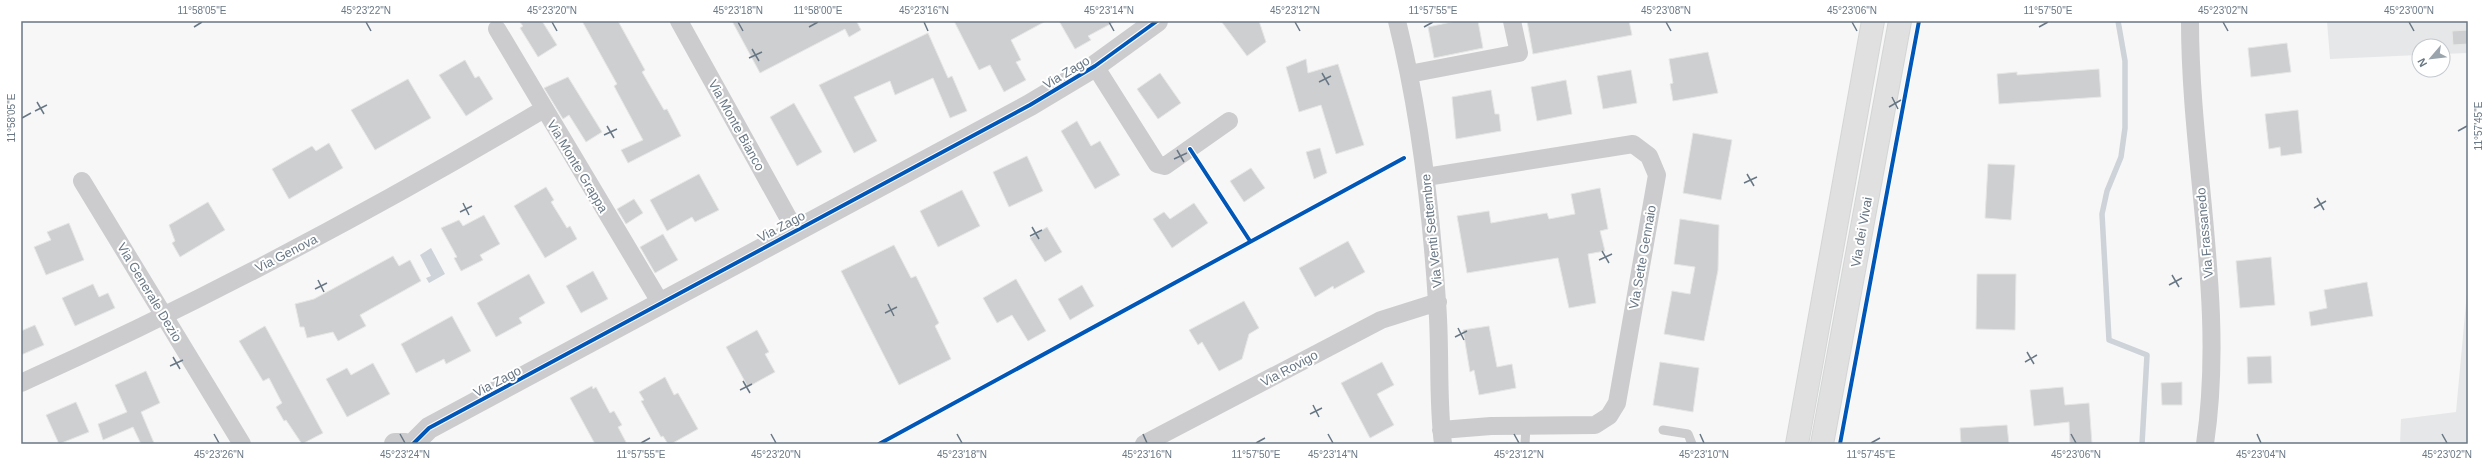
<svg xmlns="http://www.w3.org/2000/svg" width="2489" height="465" font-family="Arial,sans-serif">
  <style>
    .built { fill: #e6e7e8 }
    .water { fill: #cdd3d8 }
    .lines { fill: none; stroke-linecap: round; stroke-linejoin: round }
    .stream { stroke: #cdd3d8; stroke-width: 5.5 }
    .building { fill: #cecfd0; stroke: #e6e6e6 }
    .primary-casing { stroke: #d4d5d5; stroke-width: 24 }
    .service { stroke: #ccccce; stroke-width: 9 }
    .minor { stroke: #ccccce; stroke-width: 18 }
    .tertiary { stroke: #ccccce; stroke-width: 22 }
    .primary { stroke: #e0e0e1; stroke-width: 22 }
    .cycleway-casing { stroke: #fff; stroke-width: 6 }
    .cycleway { stroke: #0057b8; stroke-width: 4 }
    .ticks { fill: none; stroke: #687785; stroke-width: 1.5 }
    .labels { text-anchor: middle; stroke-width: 4; stroke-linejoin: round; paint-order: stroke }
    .street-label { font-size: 13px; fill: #687785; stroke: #fff }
    .neatline { fill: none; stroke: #687785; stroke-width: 1.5 }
    .ticks-label { font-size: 10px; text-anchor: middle; fill: #687785 }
  </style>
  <rect width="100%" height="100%" fill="#f7f7f7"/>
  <path class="built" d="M2327,21H2468V53L2443,54V46H2419V55L2330,59Z
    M2468,281V444H2400L2401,419L2456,412Z"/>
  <path class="water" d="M431,248L445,274L429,283L426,278L431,276L420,255Z"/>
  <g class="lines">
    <path class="stream" d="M2118,21L2125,61V128L2121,157L2107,191L2102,214L2109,340L2147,355L2142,444"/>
  </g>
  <path class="building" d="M519,21H542L557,45L538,57L520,28L523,26Z
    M582,21H618L645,70L642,72L664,110L667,109L681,136L628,163L621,150L643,140L614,86L617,84Z
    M732,21H859L857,22L861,30L849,37L845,29L760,73Z
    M954,21H1046L1011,40L1021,60L1016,62L1026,80L1004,92L990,65L979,70Z
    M1059,21H1116L1088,36L1091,40L1075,49Z
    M1221,21H1259L1266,42L1247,56Z
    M1456,21H1478L1483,48L1434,58L1428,27Z
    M1527,21H1629L1632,35L1533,54Z
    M2468,30V44L2453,45L2452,31Z
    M928,33L948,78L952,76L967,111L950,118L933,78L895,95L890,81L854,97L877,141L854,153L819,85Z
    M2287,43L2291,72L2251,77L2248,48Z
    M1708,52L1718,93L1673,101L1670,84L1673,83L1669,59Z
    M1306,59L1308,73L1338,64L1364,145L1336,154L1321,105L1299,112L1286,67Z
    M465,60L475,78L479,76L493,99L466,116L439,75Z
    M2099,69L2101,97L1999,104L1997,74L2017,72V75Z
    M1631,70L1637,103L1603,109L1597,76Z
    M1160,73L1181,103L1158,119L1137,89Z
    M568,77L602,132L586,142L569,115L563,119L544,88Z
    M408,79L431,118L375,150L351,110Z
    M1566,80L1572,114L1537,121L1531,87Z
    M1491,90L1495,114H1499L1501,131L1456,139L1452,97Z
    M794,103L822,152L797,166L770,117Z
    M2298,110L2302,153L2281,156L2280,147L2269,149L2265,114Z
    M1077,121L1091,146L1100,141L1120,175L1095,189L1061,131Z
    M1693,133L1732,140L1721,200L1683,193Z
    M329,143L343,168L289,199L272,169L312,146L316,151Z
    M1320,148L1327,173L1314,179L1306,152Z
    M1027,156L1043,191L1009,207L993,172Z
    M1988,164L2015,165L2011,220L1985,218Z
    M1251,168L1265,188L1244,202L1230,181Z
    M699,174L719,210L695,222L692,217L667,231L650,200Z
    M546,187L554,200L551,202L567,228L570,226L577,239L545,258L514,206Z
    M1600,188L1608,229L1600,231L1605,251L1588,254L1596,303L1569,308L1558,258L1467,273L1457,216L1489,211L1491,223L1547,213L1549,219L1575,214L1571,194Z
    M962,190L980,226L938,247L920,211Z
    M634,199L643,213L626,224L617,209Z
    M208,202L225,230L180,257L172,243L175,241L169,225Z
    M1194,203L1208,223L1172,248L1153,219L1164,212L1170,219Z
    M484,215L500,244L480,255L483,260L461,271L454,258L457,257L441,228L459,220L463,226Z
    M1680,219L1719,225L1718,270L1704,341L1664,334L1672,291L1690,294L1695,267L1674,264Z
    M69,223L84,260L46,275L34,247L51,240L47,232Z
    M1047,227L1062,252L1045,262L1030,238Z
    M663,234L678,260L655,273L640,247Z
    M1348,241L1365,272L1334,289L1333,286L1315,297L1299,268Z
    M894,245L911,278L916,276L939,323L935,326L951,359L899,385L841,271Z
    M393,256L399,266L410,260L421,281L360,315L366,326L338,341L333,332L307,338L304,327H300L295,304L314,299Z
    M2271,257L2275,305L2240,308L2236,261Z
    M593,271L608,299L581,313L566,286Z
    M529,274L545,303L519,318L522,323L496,337L477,303Z
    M1977,274H2016L2015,330L1976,329Z
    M1016,279L1046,331L1028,341L1012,315L997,323L983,298Z
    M2367,282L2373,316L2311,326L2309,312L2327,308L2324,290Z
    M93,284L99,297L108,293L115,308L75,326L62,298Z
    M1082,285L1094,306L1070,320L1058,299Z
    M1244,301L1259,328L1249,334L1242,359L1219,371L1202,342L1198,345L1189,330Z
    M452,316L471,351L446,364L444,359L416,373L401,344Z
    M35,325L44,345L21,355V331Z
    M265,326L323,433L302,444L286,420L284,421L276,407L282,403L269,378L263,381L239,341Z
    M1489,326L1497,367L1512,364L1516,388L1479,395L1474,370L1470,372L1463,330Z
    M757,330L769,352L765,354L775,372L748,387L726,347Z
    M2271,356L2272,383L2248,384L2247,357Z
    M1382,362L1394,385L1377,394L1394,425L1370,438L1341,383Z
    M1660,362L1699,368L1693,412L1653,405Z
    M373,363L390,394L347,417L326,379L347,368L351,375Z
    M146,371L160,403L141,412L154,443L141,444L133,427L103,440L98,424L127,412L115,385Z
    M665,377L674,395L678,393L698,429L671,444H668L663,436L661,437L641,401L644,400L639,392Z
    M2182,382V405H2162L2161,383Z
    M592,386L593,389L596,387L610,413L614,411L622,425L618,427L627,444H595L570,398Z
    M2063,387L2065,405L2089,403L2092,444H2070L2069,422L2034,426L2030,390Z
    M76,402L89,432L59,444L46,415Z
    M2007,425L2009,444H1961L1960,428Z"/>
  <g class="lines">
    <g class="primary-casing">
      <path id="primary" d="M1797,444L1873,21
        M1822,444L1900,21"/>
    </g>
    <path class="service" d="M1663,430L1688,434L1692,444
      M1525,444L1526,426"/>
    <path class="minor" d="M679,21L795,230
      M1397,21C1420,113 1431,208 1437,302C1441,349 1437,397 1443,444
      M2190,21C2190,162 2226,303 2205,444
      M497,29L660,302
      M1095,66L1157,164L1165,166L1229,121
      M1409,74L1519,53L1512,21
      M1426,177L1633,144L1649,156L1657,175L1617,403L1609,416L1595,425L1491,426L1441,430
      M82,181L242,444
      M21,383C201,302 374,210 544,109
      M1144,444L1381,320L1438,302"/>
    <path class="tertiary" d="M395,444H405
      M413,444L429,428L1030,105L1095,66L1157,21"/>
    <use href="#primary" class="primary"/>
    <g class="cycleway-casing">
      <path id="cycleway" d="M1190,149L1250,241
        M413,444L429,428L1030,105L1095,66L1157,21
        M879,444L1404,158
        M1840,444L1919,21"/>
    </g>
    <use href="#cycleway" class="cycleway"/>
  </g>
  <path class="ticks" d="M366,22L371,31M552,22L557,31M738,22L743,31M924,22L928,31M1109,22L1114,31M1295,22L1300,31M1666,22L1671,31M1852,22L1857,31M2223,22L2228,31M2409,22L2414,31M194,27L202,22M809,27L818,22M1424,27L1433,22M2039,27L2048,22M752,49L759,61M749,58L762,52M1322,73L1329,85M1319,82L1331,76M1892,97L1898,109M37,102L44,114M1889,107L1901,100M35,111L47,105M22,118L31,113M607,126L614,138M2458,131L2467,126M604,135L617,129M1177,150L1184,162M1174,159L1187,153M1747,174L1754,186M1744,183L1757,177M2317,198L2324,210M463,203L469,215M2314,208L2326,201M460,212L472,206M1032,227L1039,239M1030,236L1042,230M1602,251L1609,263M1599,260L1612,254M2172,275L2179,287M318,280L324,292M2169,285L2182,278M315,289L327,283M888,304L894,316M885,313L897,307M1458,328L1464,340M1455,337L1467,331M2027,352L2034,364M173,357L180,369M2025,362L2037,355M170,366L183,360M743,381L750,393M740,390L752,384M1313,405L1319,417M1310,414L1322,408M214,434L219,443M400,434L405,443M771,434L776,443M957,434L962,443M1143,434L1147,443M1328,434L1333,443M1514,434L1519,443M1700,434L1704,443M2071,434L2076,443M2257,434L2261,443M2442,434L2447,443M641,443L650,438M1256,443L1265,438M1871,443L1880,438"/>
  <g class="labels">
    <g class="street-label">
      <text transform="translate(1066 72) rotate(-31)" y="5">Via Zago</text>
      <text transform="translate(737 125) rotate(61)" y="5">Via Monte Bianco</text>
      <text transform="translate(578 166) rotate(59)" y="5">Via Monte Grappa</text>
      <text transform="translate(781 226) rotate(-28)" y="5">Via Zago</text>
      <text transform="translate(1431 231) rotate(-96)" y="5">Via Venti Settembre</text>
      <text transform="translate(1861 232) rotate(-80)" y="5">Via dei Vivai</text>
      <text transform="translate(2204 233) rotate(-95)" y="5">Via Frassanedo</text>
      <text transform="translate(286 253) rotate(-27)" y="5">Via Genova</text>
      <text transform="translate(1642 257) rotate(-80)" y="5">Via Sette Gennaio</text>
      <text transform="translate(150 292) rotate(59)" y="5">Via Generale Dezio</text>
      <text transform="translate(1289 368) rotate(-28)" y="5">Via Rovigo</text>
      <text transform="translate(497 381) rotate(-28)" y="5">Via Zago</text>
    </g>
  </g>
  <rect width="2489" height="465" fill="none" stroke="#ffffff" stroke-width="44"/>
  <g transform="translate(2431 58) rotate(242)"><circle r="19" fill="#ffffff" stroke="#c3c9ce"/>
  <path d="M0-3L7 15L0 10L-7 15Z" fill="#9aa4ad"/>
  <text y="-6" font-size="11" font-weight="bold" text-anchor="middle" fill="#687785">N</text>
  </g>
  <rect x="22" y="22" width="2445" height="421" class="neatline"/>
  <g class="ticks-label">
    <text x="202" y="14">11°58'05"E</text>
    <text x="366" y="14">45°23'22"N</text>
    <text x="552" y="14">45°23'20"N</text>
    <text x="738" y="14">45°23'18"N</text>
    <text x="818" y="14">11°58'00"E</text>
    <text x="924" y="14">45°23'16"N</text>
    <text x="1109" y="14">45°23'14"N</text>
    <text x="1295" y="14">45°23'12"N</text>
    <text x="1433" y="14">11°57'55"E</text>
    <text x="1666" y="14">45°23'08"N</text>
    <text x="1852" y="14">45°23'06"N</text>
    <text x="2048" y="14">11°57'50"E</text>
    <text x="2223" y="14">45°23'02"N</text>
    <text x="2409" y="14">45°23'00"N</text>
    <text transform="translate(11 118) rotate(-90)" y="4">11°58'05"E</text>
    <text transform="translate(2478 126) rotate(-90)" y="4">11°57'45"E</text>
    <text x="219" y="458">45°23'26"N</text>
    <text x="405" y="458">45°23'24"N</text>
    <text x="641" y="458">11°57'55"E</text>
    <text x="776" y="458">45°23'20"N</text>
    <text x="962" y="458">45°23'18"N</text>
    <text x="1147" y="458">45°23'16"N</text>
    <text x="1256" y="458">11°57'50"E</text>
    <text x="1333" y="458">45°23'14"N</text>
    <text x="1519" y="458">45°23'12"N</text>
    <text x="1704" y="458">45°23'10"N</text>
    <text x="1871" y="458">11°57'45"E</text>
    <text x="2076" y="458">45°23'06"N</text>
    <text x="2261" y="458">45°23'04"N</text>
    <text x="2447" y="458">45°23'02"N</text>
  </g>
</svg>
